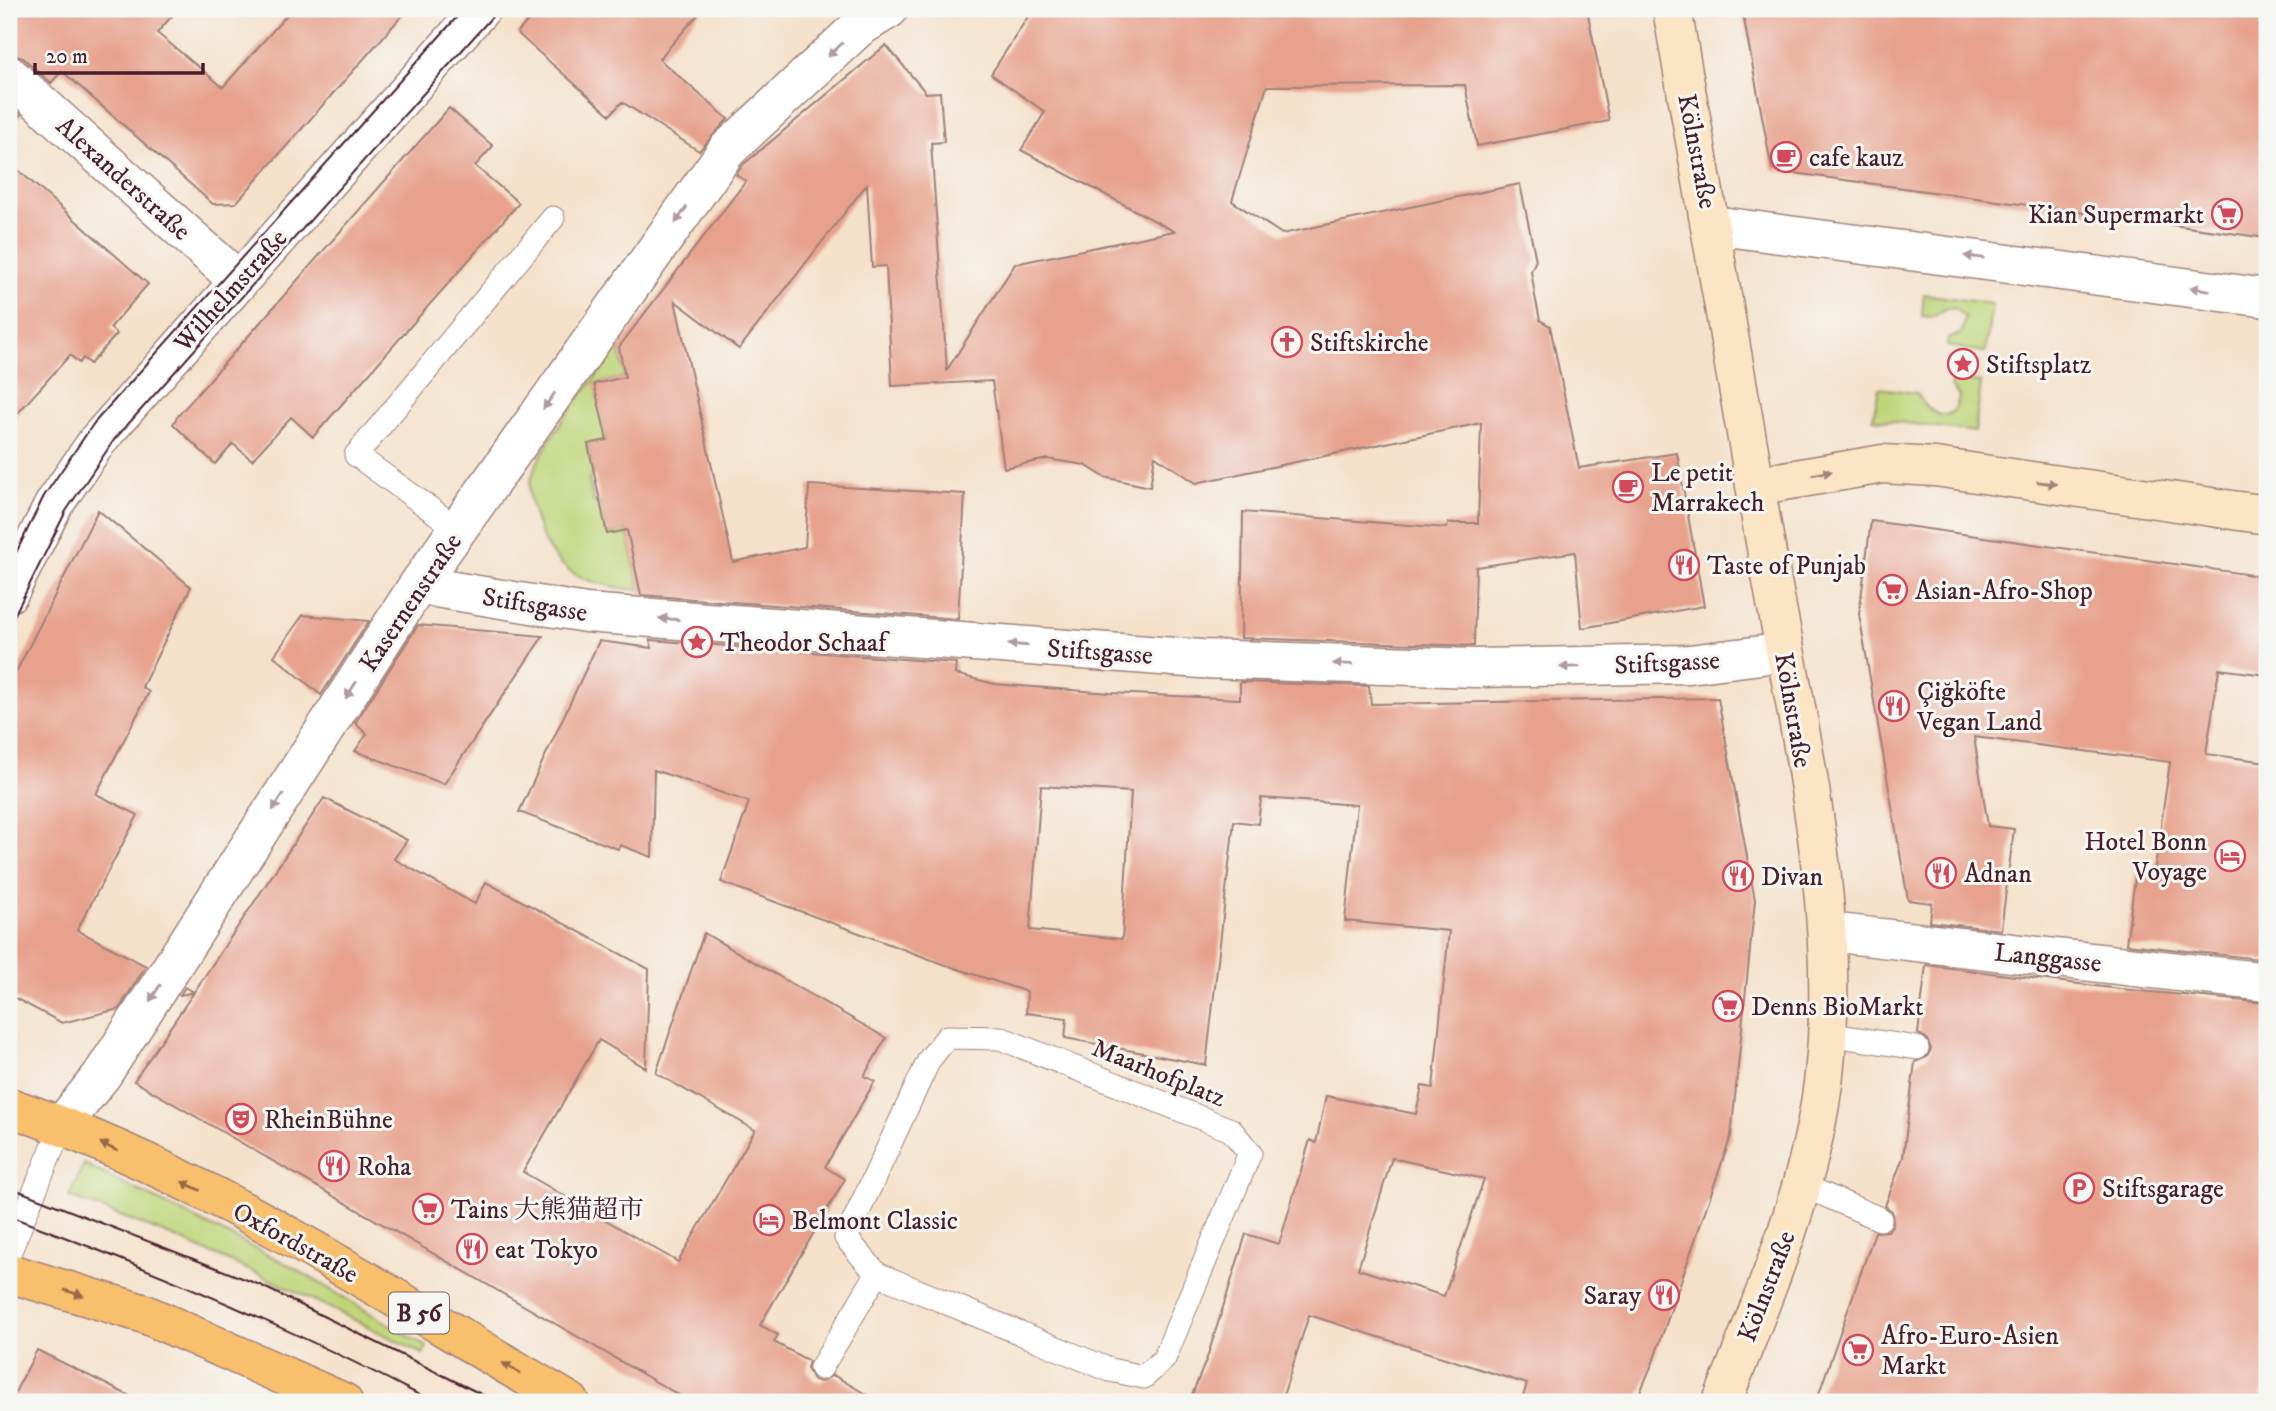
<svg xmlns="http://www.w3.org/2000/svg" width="2276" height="1411" font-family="'IM FELL DW Pica','Noto Serif SC',serif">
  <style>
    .green { fill: #bfd579; stroke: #847a52; stroke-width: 2 }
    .building { fill: #e7a18d; fill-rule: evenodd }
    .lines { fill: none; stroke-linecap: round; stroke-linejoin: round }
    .lane-casing { stroke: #a0807a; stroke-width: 25 }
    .street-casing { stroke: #a0807a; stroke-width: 41 }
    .secondary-casing { stroke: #a0807a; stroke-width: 41 }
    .primary-casing { stroke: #a0807a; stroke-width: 41 }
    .lane { stroke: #fff; stroke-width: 23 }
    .street { stroke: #fff; stroke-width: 38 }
    .secondary { stroke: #fce5c4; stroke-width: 38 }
    .primary { stroke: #f8bf6c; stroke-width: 38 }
    .tram { stroke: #4a1f2b; stroke-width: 2 }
    .oneway { fill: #ae9aa0 }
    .oneway2 { fill: #a38278 }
    .oneway3 { fill: #986748 }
    .labels { text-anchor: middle; stroke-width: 6; stroke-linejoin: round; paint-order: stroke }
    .shield { fill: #f6f6f2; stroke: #7e6067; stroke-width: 2 }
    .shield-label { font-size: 24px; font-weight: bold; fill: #4a1f2b }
    .street-label { font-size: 26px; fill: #4a1f2b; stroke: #f6f6f2 }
    .poi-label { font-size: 26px; fill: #4a1f2b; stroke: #f6f6f2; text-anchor: start }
  </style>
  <rect width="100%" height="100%" fill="#f6f6f2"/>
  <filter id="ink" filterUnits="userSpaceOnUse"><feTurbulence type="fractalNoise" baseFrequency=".0143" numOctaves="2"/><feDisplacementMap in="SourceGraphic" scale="14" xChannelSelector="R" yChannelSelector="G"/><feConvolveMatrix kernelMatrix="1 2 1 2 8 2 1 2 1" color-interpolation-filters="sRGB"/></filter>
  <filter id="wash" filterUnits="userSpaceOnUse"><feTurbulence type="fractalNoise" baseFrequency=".00686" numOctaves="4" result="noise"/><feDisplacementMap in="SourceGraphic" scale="28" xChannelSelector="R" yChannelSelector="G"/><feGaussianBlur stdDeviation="1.57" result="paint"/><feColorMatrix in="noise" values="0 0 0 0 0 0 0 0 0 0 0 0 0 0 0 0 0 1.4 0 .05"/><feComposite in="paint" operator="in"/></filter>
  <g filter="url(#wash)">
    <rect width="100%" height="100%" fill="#f5e1ca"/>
    <path class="green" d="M1924,294L1992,304L1985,352L1947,346L1948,339L1962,333L1965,317L1954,308L1945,309L1933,317L1922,316Z
      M619,347L625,377L595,384L607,440L588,444L594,473L589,480L594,502L601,504L607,534L627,530L639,587L666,581L667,592C610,588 556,587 537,523C532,508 526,492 532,476C547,432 591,385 619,347Z
      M1952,380L1981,383L1975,432L1873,419L1879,388L1917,393C1927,415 1955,428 1959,396L1951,386Z
      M84,1164L289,1265L427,1347L423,1354C308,1296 191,1240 69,1197Z"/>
    <g id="blocks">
      <path class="building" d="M9,9H178L157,33L223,87L292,9H408L236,203L213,204L62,71L51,83L23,58L9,54Z
        M538,9H703L659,59L728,119L699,151L622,102L610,115L517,33Z
        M1033,9H1587L1609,121L1477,146L1465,85L1267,86L1232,201L1282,234L1520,184L1536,260L1531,271L1535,296L1540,320L1550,326L1579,468L1677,453L1704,606L1582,628L1575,552L1476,567L1474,646L1241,638L1243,512L1447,528L1448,523H1478L1481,423L1196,483L1155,456L1150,487L1104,477L1085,465L1047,459L1004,468L992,381L892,386L886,266L872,267L867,184L739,349L675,301L733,562L805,547L809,485L965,494L958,619L641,595L627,530L607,534L588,444L607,440L594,384L625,377L619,347L746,181L736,175L744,164L886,45L926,93L940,92L944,142L931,143L947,370L1015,264L1174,231L1021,150L1045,112L991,74Z
        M1742,9H2262L2259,28L2267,29V238L1772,170Z
        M9,104L21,115L9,128Z
        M449,108L493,146L475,166L519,203L313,437L291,417L252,460L233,444L215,464L173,424L177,417Z
        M9,162L148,284L110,328L117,334L90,364L83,358L79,363L70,355L9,423Z
        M98,510L191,587L142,687L149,692L96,794L138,815L77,930L146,966L119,1009L62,1023L9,995V686Z
        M1871,521L2267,577V675L2219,669L2206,754L2267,762V960L2126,944L2136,872L2154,874L2170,762L1974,737L1988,826L2014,829L2001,930L1930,922L1932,903L1908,900L1859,614Z
        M303,615L369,621L321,695L274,656Z
        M418,625L543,636L444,784L355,751L367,734L355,723Z
        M650,640L956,663L955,674L995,684L1110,693L1240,699V682L1369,686L1371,704L1718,698L1755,900L1731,1136L1653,1362L1636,1402H1521L1527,1384L1309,1315L1281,1402H1189L1207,1358L1246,1234L1279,1244L1310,1140L1316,1143L1326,1096L1416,1114L1422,1086L1433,1088L1449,931L1345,921L1357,805L1261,798L1258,824L1234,821L1206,1065L1065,1038L1067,1018L1026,1013L1027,992L943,964L721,882L749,802L654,770L652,857L620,845L618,849L519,812L599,641L652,648ZM1041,786L1131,792L1122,939L1030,930ZM1392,1158L1484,1179L1444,1296L1358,1269Z
        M324,798L407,840L394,859L475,904L486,882L649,969L646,1068L599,1040L523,1172L678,1262L755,1130L656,1073L704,933L886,1038L864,1076L875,1081L825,1167L845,1179L760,1325L778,1335L774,1342L809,1361L807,1368L813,1380L821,1382L833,1375L879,1402H691L134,1081L194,992L180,995L185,987L194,992Z
        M1926,965L2120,989L2267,1003V1378L2259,1402H1816L1875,1232L1888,1231L1893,1224L1892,1211L1885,1206L1903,1157L1915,1062L1927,1057L1931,1049L1926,1038L1918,1034Z
        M37,1350L142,1402H10Z"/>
    </g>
  </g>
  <g filter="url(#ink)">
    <use href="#blocks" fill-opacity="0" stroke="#a0807a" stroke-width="2"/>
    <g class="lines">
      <g class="lane-casing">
        <path id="lane" d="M458,529L356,455L553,218
          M1827,1034L1917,1048
          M1804,1186L1880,1219
          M9,1253L62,1125
          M821,1368L877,1274L846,1238L929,1060L947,1037L1000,1038L1231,1130L1250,1153L1164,1359L1144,1377L1110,1370L877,1274"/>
      </g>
      <g class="street-casing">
        <path id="street" d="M9,75L239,281
          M1712,225L2267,298
          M418,585L586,613L1201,659L1475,668L1689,664L1785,652
          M9,593L54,504L98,440L481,9
          M1829,932L2267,982
          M62,1125L102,1075L418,585L727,150L858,28L889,9"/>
      </g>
      <g class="secondary-casing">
        <path id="secondary" d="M1672,9C1705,194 1736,380 1769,565C1800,735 1848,933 1820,1104C1803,1207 1760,1305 1722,1402
          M1755,486L1883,464L1935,467L2267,515"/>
      </g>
      <g class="primary-casing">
        <path id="primary" d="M9,1107C210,1175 387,1296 570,1402
          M9,1273L145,1314L343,1402"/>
      </g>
      <use href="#lane" class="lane"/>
      <use href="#street" class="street"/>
      <use href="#secondary" class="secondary"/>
      <use href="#primary" class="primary"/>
      <path class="tram" d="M9,567L44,496L94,423L464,9
        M9,626L66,511L114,440L499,9
        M9,1187L260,1285L497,1402
        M9,1216C154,1270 296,1330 433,1402"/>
    </g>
    <defs><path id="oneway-solid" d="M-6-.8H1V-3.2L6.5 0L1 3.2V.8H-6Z" transform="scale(1.75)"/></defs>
    <g class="oneway">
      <use href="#oneway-solid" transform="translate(835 50) rotate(137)"/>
      <use href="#oneway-solid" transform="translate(681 215) rotate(125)"/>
      <use href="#oneway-solid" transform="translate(1974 257) rotate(-172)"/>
      <use href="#oneway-solid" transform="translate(2200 289) rotate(-172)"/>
      <use href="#oneway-solid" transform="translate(549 401) rotate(125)"/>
      <use href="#oneway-solid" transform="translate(669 619) rotate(-176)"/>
      <use href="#oneway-solid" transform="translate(1018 645) rotate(-176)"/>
      <use href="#oneway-solid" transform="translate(1343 664) rotate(-178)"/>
      <use href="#oneway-solid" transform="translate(1570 667) rotate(179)"/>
      <use href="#oneway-solid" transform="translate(351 690) rotate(123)"/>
      <use href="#oneway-solid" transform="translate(278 802) rotate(123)"/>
      <use href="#oneway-solid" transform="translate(155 993) rotate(123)"/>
    </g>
    <g class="oneway2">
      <use href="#oneway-solid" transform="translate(1822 473) rotate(-10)"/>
      <use href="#oneway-solid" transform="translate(2047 483) rotate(8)"/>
    </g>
    <g class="oneway3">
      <use href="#oneway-solid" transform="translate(109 1147) rotate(-154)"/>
      <use href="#oneway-solid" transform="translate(191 1186) rotate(-155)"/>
      <use href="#oneway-solid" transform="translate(74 1293) rotate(17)"/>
      <use href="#oneway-solid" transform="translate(511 1368) rotate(-149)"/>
    </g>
  </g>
  <defs>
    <g id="cafe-ring" transform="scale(1.575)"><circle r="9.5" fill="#f6f6f2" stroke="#d1495b" stroke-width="1.5"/><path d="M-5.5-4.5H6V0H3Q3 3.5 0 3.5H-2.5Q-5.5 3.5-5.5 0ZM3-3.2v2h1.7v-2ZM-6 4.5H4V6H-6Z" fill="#d1495b"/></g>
    <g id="supermarket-ring" transform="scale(1.575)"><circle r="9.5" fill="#f6f6f2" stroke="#d1495b" stroke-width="1.5"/><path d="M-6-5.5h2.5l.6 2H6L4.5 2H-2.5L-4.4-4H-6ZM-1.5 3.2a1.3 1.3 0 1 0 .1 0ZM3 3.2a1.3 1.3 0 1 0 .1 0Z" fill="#d1495b"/></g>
    <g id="church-ring" transform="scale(1.575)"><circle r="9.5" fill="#f6f6f2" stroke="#d1495b" stroke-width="1.5"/><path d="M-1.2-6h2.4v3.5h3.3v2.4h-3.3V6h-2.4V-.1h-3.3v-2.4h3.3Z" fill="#d1495b"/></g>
    <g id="sight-ring" transform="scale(1.575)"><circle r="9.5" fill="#f6f6f2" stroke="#d1495b" stroke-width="1.5"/><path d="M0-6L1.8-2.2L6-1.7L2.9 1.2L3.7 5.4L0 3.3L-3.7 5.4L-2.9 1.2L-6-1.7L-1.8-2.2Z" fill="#d1495b"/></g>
    <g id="restaurant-ring" transform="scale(1.575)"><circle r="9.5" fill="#f6f6f2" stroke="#d1495b" stroke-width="1.5"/><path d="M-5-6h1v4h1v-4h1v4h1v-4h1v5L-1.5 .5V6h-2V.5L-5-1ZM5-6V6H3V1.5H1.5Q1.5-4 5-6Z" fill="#d1495b"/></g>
    <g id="hotel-ring" transform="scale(1.575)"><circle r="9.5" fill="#f6f6f2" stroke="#d1495b" stroke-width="1.5"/><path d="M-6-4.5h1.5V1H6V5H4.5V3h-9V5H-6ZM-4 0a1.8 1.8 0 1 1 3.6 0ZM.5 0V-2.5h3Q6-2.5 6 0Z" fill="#d1495b"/></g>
    <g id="theatre-ring" transform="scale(1.575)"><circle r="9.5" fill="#f6f6f2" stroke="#d1495b" stroke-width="1.5"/><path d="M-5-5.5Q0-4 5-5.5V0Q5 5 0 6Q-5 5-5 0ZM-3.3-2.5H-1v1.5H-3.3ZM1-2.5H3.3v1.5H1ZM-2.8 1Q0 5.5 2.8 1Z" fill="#d1495b"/></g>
    <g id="parking-ring" transform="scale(1.575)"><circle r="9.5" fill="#f6f6f2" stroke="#d1495b" stroke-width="1.5"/><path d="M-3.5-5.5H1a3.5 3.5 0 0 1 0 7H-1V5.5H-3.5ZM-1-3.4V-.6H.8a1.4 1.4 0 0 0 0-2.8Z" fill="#d1495b"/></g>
  </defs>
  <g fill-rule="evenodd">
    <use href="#cafe-ring" x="1786" y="157"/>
    <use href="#supermarket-ring" x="2227" y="214"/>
    <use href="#church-ring" x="1287" y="342"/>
    <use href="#sight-ring" x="1963" y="364"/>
    <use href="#cafe-ring" x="1628" y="487"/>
    <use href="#restaurant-ring" x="1684" y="565"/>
    <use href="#supermarket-ring" x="1892" y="590"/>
    <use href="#sight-ring" x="697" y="642"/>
    <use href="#restaurant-ring" x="1894" y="706"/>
    <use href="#hotel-ring" x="2230" y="856"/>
    <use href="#restaurant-ring" x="1941" y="873"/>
    <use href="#restaurant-ring" x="1738" y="876"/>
    <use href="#supermarket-ring" x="1728" y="1006"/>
    <use href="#theatre-ring" x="241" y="1119"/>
    <use href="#restaurant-ring" x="334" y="1166"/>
    <use href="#parking-ring" x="2079" y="1188"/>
    <use href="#supermarket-ring" x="428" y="1209"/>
    <use href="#hotel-ring" x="769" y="1220"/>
    <use href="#restaurant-ring" x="472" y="1249"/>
    <use href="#restaurant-ring" x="1664" y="1295"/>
    <use href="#supermarket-ring" x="1858" y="1350"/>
  </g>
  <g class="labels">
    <rect class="shield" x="389" y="1292.5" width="60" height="41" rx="5"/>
    <g class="shield-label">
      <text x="419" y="1321">B 56</text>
    </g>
    <g class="street-label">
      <text transform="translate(1698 151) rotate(79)" y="9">Kölnstraße</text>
      <text transform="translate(124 178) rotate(42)" y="9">Alexanderstraße</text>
      <text transform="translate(230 290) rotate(-48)" y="9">Wilhelmstraße</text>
      <text transform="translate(410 602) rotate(-56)" y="9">Kasernenstraße</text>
      <text transform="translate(535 604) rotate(9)" y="9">Stiftsgasse</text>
      <text transform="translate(1100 651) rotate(4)" y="9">Stiftsgasse</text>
      <text transform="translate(1667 662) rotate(-3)" y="9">Stiftsgasse</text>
      <text transform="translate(1794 710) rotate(80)" y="9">Kölnstraße</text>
      <text transform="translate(2048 957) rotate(6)" y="9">Langgasse</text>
      <text transform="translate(1159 1072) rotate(22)" y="9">Maarhofplatz</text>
      <text transform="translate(296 1242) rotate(29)" y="9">Oxfordstraße</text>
      <text transform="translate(1766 1286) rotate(-69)" y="9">Kölnstraße</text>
    </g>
    <g class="poi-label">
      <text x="1809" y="166">cafe kauz</text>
      <text x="2204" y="223" text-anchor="end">Kian Supermarkt</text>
      <text x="1310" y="351">Stiftskirche</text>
      <text x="1986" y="373">Stiftsplatz</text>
      <text x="1651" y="481">Le petit<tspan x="1651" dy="30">Marrakech</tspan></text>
      <text x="1707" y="574">Taste of Punjab</text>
      <text x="1915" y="599">Asian-Afro-Shop</text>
      <text x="720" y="651">Theodor Schaaf</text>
      <text x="1917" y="700">Çiğköfte<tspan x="1917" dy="30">Vegan Land</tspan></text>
      <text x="2207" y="850" text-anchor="end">Hotel Bonn<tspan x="2207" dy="30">Voyage</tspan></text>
      <text x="1964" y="882">Adnan</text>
      <text x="1761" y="885">Divan</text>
      <text x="1751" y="1015">Denns BioMarkt</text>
      <text x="264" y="1128">RheinBühne</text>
      <text x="357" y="1175">Roha</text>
      <text x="2102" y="1197">Stiftsgarage</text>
      <text x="451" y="1218">Tains 大熊猫超市</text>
      <text x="792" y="1229">Belmont Classic</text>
      <text x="495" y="1258">eat Tokyo</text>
      <text x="1641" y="1304" text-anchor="end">Saray</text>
      <text x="1881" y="1344">Afro-Euro-Asien<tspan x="1881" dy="30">Markt</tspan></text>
    </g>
  </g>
  <rect width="2276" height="1411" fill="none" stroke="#f6f6f2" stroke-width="35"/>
  <path d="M35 63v10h168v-10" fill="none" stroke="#4a1f2b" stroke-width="3.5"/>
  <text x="46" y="63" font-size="21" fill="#4a1f2b" stroke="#f6f6f2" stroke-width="5" paint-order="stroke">20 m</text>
</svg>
